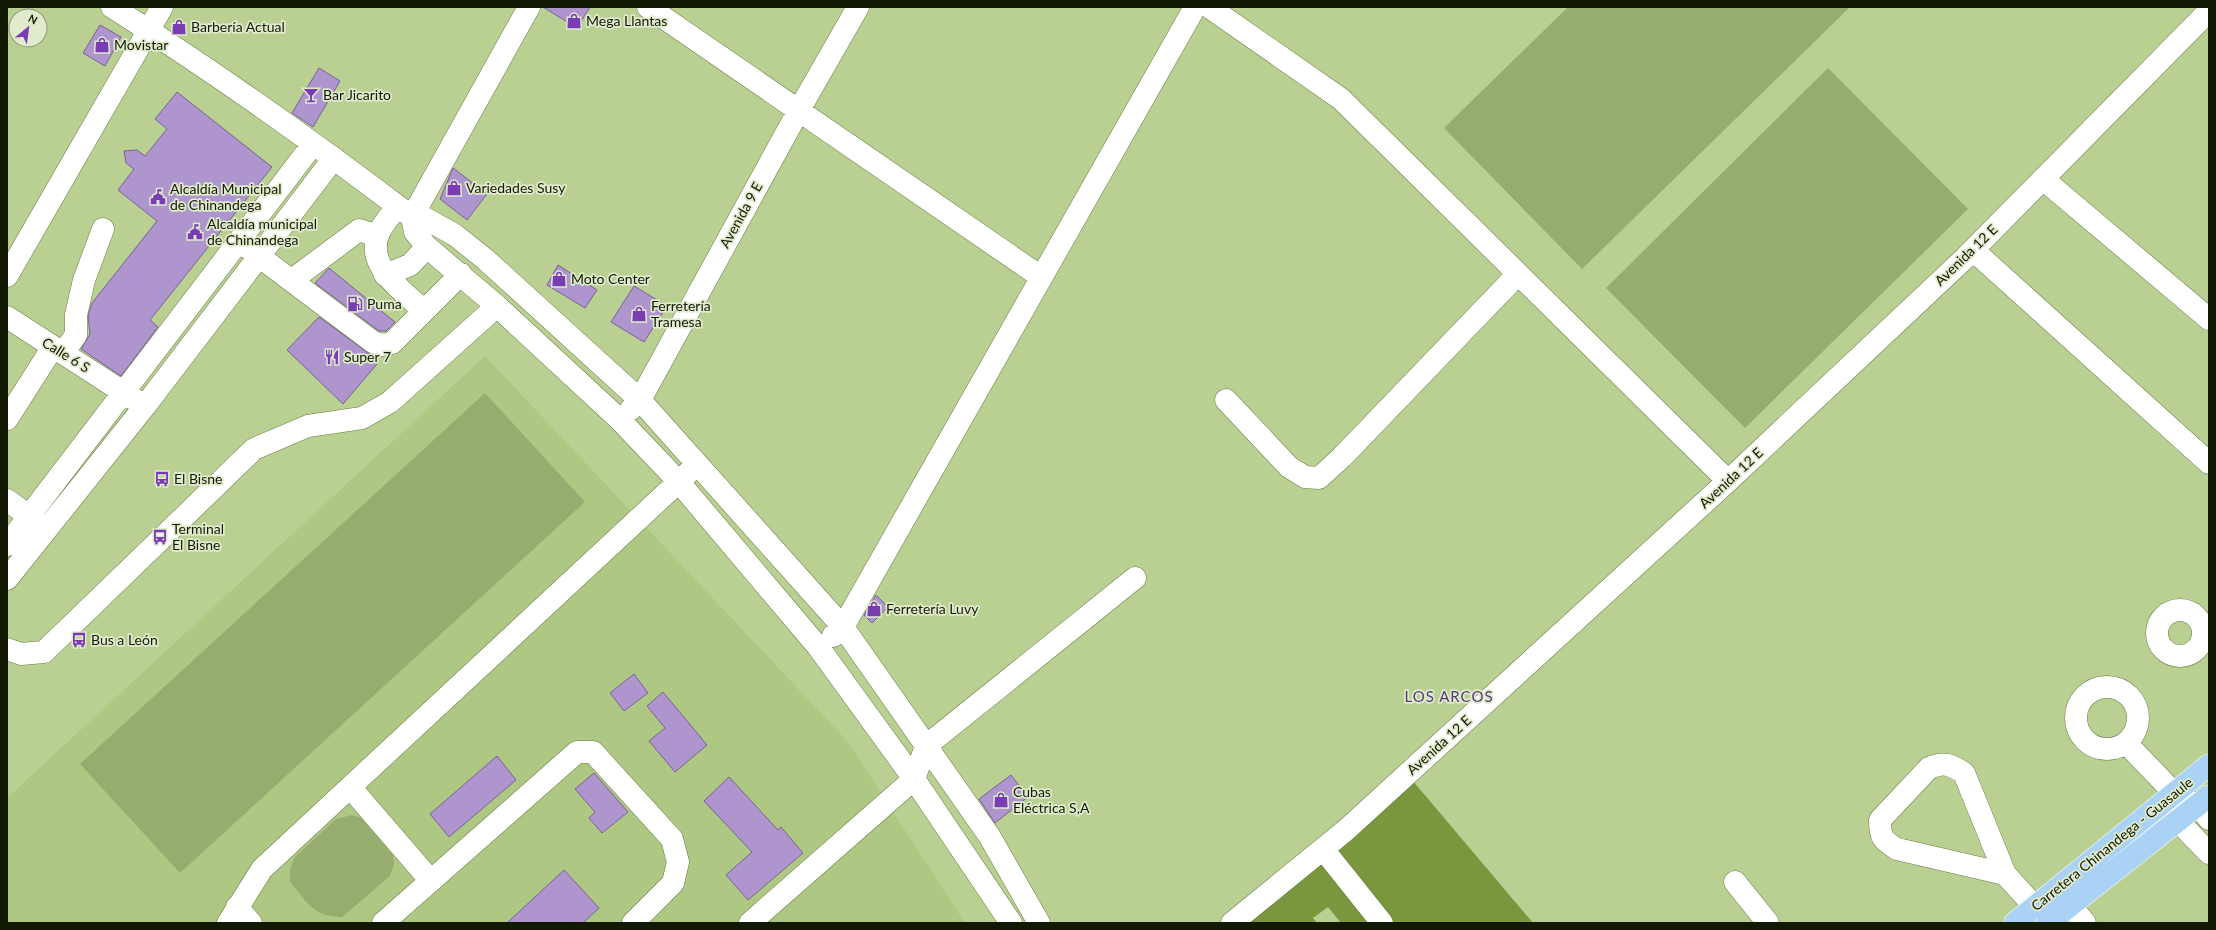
<svg xmlns="http://www.w3.org/2000/svg" width="2216" height="930" font-family="Lato,sans-serif">
  <style>
    .built { fill: #aec782 }
    .green { fill: #97ad70 }
    .forest { fill: #7b973d }
    .building { fill: #ae95ce; stroke: #796196 }
    .lines { fill: none; stroke-linecap: round; stroke-linejoin: round }
    .minor-casing { stroke: #697d43; stroke-width: 23 }
    .highway-casing { stroke: #fff; stroke-width: 23 }
    .minor { stroke: #fff; stroke-width: 22 }
    .highway { stroke: #a9d2f5; stroke-width: 22 }
    .labels { text-anchor: middle; stroke-width: 3.5; stroke-linejoin: round; paint-order: stroke }
    .poi-label { font-size: 14px; fill: #121903; stroke: #e0ebcd; text-anchor: start }
    .street-label { font-size: 14px; fill: #121903; stroke: #e0ebcd }
    .neighbourhood-label { font-size: 15px; letter-spacing: 1px; fill: #563a75; stroke: #e0ebcd }
  </style>
  <rect width="100%" height="100%" fill="#b9d092"/>
  <path class="built" d="M485,356L848,742L965,923H7V798Z"/>
  <path class="green" d="M1568,7H1850L1582,269L1444,128Z
    M1828,68L1968,209L1745,428L1606,288Z
    M485,393L585,502L180,873L80,764Z
    M352,815L361,818L393,855L394,864L390,876L342,917C313,917 308,903 290,882V870L294,858L336,819Z"/>
  <path class="forest" d="M1407,774L1533,923H1341L1328,907L1313,918L1317,923H1229Z"/>
  <path class="building" d="M543,7H590L577,28Z
    M100,25L121,37L105,66L83,53Z
    M319,68L340,81L313,127L292,113Z
    M177,92L272,167L150,320L158,327L121,376L81,349L90,334L88,316L92,303L157,221L118,190L134,169L126,163L124,151L137,150L145,156L167,129L155,119Z
    M453,168L487,194L467,220L440,199Z
    M558,265L597,290L585,308L547,285Z
    M329,268L395,322L386,331H379L315,283Z
    M634,286L667,306L644,342L611,322Z
    M319,317L371,355L369,357L377,364L343,404L287,350Z
    M876,595L888,607L872,623L864,615Z
    M634,674L648,693L624,711L610,693Z
    M663,692L707,745L675,772L649,741L665,728L647,706Z
    M497,756L516,780L449,837L430,814Z
    M594,773L628,812L602,833L589,818L595,812L575,789Z
    M1011,775L1028,797L995,823L979,799Z
    M729,777L778,830L781,827L803,853L748,900L726,875L752,852L704,801Z
    M564,870L599,908L583,923H507Z"/>
  <g class="lines">
    <g class="minor-casing">
      <path id="minor" d="M112,7C215,72 315,143 412,217L426,219L455,235L485,259L640,400L843,627L990,837L1039,923
        M529,7L412,217L415,232L427,247L497,306L619,419L678,481L819,648L914,779L1011,923
        M648,7L1041,277
        M1209,7L1341,99L1728,481
        M2043,179L2209,319
        M398,206C392,214 385,221 381,229C361,263 402,290 423,310
        M248,248L373,342L382,345L392,343L461,274
        M1973,250L2209,463
        M385,275L410,265L427,247
        M7,276L162,7
        M292,280L359,230L378,236
        M7,317L137,401
        M63,353L76,335V315L84,280L103,229
        M1226,400L1289,467L1305,477L1319,478L1342,457L1518,274
        M631,409L640,400L799,110L858,7
        M7,419L53,347
        M7,500L40,524
        M7,545L313,144
        M7,579L145,406L334,158
        M2157 633a23 23 0 1 1 46 0a23 23 0 1 1-46 0Z
        M833,636L843,627L1195,7
        M7,649L21,654L44,652L254,449L308,426L362,418L390,402L497,306
        M2076 718a31 31 0 1 1 62 0a31 31 0 1 1-62 0Z
        M2127,744L2175,794L2198,806L2209,819
        M350,787L431,881
        M2176,803L2179,822L2209,853
        M1323,849L1382,923
        M2005,874L1897,849C1882,840 1880,837 1880,820L1929,768C1944,761 1951,765 1964,773L2005,874L2035,907
        M1735,882L1768,923
        M2070,905L2085,923
        M237,907L251,923
        M228,923L262,869L689,472
        M383,923L577,752H593L672,839L678,862L673,883L633,923
        M750,923L914,779L926,746L1135,578
        M1232,923L1346,830L1728,481L1964,259L2209,11"/>
    </g>
    <g class="highway-casing">
      <path id="highway" d="M2015,923L2209,765
        M2048,923L2209,796"/>
    </g>
    <use href="#minor" class="minor"/>
    <use href="#highway" class="highway"/>
  </g>
  <defs>
    <g id="shop-bare" transform="scale(1.2)"><path d="M-5-2.5h2.3a2.7 3.5 0 0 1 5.4 0H5L5.5 6h-11ZM-1.5-2.5h3a1.5 2.3 0 0 0-3 0Z" fill="#7a3cb2" stroke="#e0ebcd" stroke-width="2.5" paint-order="stroke"/></g>
    <g id="bar-bare" transform="scale(1.2)"><path d="M-6-5H6L.8 .8V4.5H3.5V6h-7V4.5H-.8V.8Z" fill="#7a3cb2" stroke="#e0ebcd" stroke-width="2.5" paint-order="stroke"/></g>
    <g id="civic-bare" transform="scale(1.2)"><path d="M-.6-6.5H3V-4.5H.6V-3L4-1V1h2V6H-6V1h2V-1L-.6-3ZM-1.2 2.5V6h2.4V2.5Z" fill="#7a3cb2" stroke="#e0ebcd" stroke-width="2.5" paint-order="stroke"/></g>
    <g id="fuel-bare" transform="scale(1.2)"><path d="M-5.5-6h7V0h2V4h1.3V-2.5L3-4.5l.8-.8L6-3V5H2.5V1h-1V6h-7ZM-4.2-4.7v3.2H.2V-4.7Z" fill="#7a3cb2" stroke="#e0ebcd" stroke-width="2.5" paint-order="stroke"/></g>
    <g id="restaurant-bare" transform="scale(1.2)"><path d="M-5-6h1v4h1v-4h1v4h1v-4h1v5L-1.5 .5V6h-2V.5L-5-1ZM5-6V6H3V1.5H1.5Q1.5-4 5-6Z" fill="#7a3cb2" stroke="#e0ebcd" stroke-width="2.5" paint-order="stroke"/></g>
    <g id="bus-bare" transform="scale(1.2)"><path d="M-5-6H5V4H4V6H2V4H-2V6H-4V4H-5ZM-3.5-4V0h7V-4ZM-3.5 1.2v1.5H-2V1.2ZM2 1.2v1.5H3.5V1.2Z" fill="#7a3cb2" stroke="#e0ebcd" stroke-width="2.5" paint-order="stroke"/></g>
  </defs>
  <g fill-rule="evenodd">
    <use href="#shop-bare" x="574" y="21"/>
    <use href="#shop-bare" x="179" y="27"/>
    <use href="#shop-bare" x="102" y="45"/>
    <use href="#bar-bare" x="311" y="95"/>
    <use href="#shop-bare" x="454" y="188"/>
    <use href="#civic-bare" x="158" y="197"/>
    <use href="#civic-bare" x="195" y="232"/>
    <use href="#shop-bare" x="559" y="279"/>
    <use href="#fuel-bare" x="355" y="304"/>
    <use href="#shop-bare" x="639" y="314"/>
    <use href="#restaurant-bare" x="332" y="357"/>
    <use href="#bus-bare" x="162" y="479"/>
    <use href="#bus-bare" x="160" y="537"/>
    <use href="#shop-bare" x="874" y="609"/>
    <use href="#bus-bare" x="79" y="640"/>
    <use href="#shop-bare" x="1001" y="800"/>
  </g>
  <g class="labels">
    <g class="poi-label">
      <text x="586" y="26">Mega Llantas</text>
      <text x="191" y="32">Barbería Actual</text>
      <text x="114" y="50">Movistar</text>
      <text x="323" y="100">Bar Jicarito</text>
      <text x="466" y="193">Variedades Susy</text>
      <text x="170" y="194">Alcaldía Municipal<tspan x="170" dy="16">de Chinandega</tspan></text>
      <text x="207" y="229">Alcaldía municipal<tspan x="207" dy="16">de Chinandega</tspan></text>
      <text x="571" y="284">Moto Center</text>
      <text x="367" y="309">Puma</text>
      <text x="651" y="311">Ferretería<tspan x="651" dy="16">Tramesa</tspan></text>
      <text x="344" y="362">Super 7</text>
      <text x="174" y="484">El Bisne</text>
      <text x="172" y="534">Terminal<tspan x="172" dy="16">El Bisne</tspan></text>
      <text x="886" y="614">Ferretería Luvy</text>
      <text x="91" y="645">Bus a León</text>
      <text x="1013" y="797">Cubas<tspan x="1013" dy="16">Eléctrica S,A</tspan></text>
    </g>
    <g class="street-label">
      <text transform="translate(741 215) rotate(-61)" y="5">Avenida 9 E</text>
      <text transform="translate(1966 255) rotate(-44)" y="5">Avenida 12 E</text>
      <text transform="translate(66 355) rotate(32)" y="5">Calle 6 S</text>
      <text transform="translate(1731 478) rotate(-43)" y="5">Avenida 12 E</text>
      <text transform="translate(1439 745) rotate(-42)" y="5">Avenida 12 E</text>
      <text transform="translate(2112 844) rotate(-39)" y="5">Carretera Chinandega - Guasaule</text>
    </g>
    <g class="neighbourhood-label">
      <text x="1449" y="702">LOS ARCOS</text>
    </g>
  </g>
  <rect width="2216" height="930" fill="none" stroke="#121903" stroke-width="16"/>
  <g transform="translate(28 28) rotate(29)"><circle r="19" fill="#e0ebcd" stroke="#8e977c"/>
  <path d="M0-3L7 15L0 10L-7 15Z" fill="#7a3cb2"/>
  <text y="-6" font-size="11" font-weight="bold" text-anchor="middle" fill="#121903">N</text>
  </g>
</svg>
